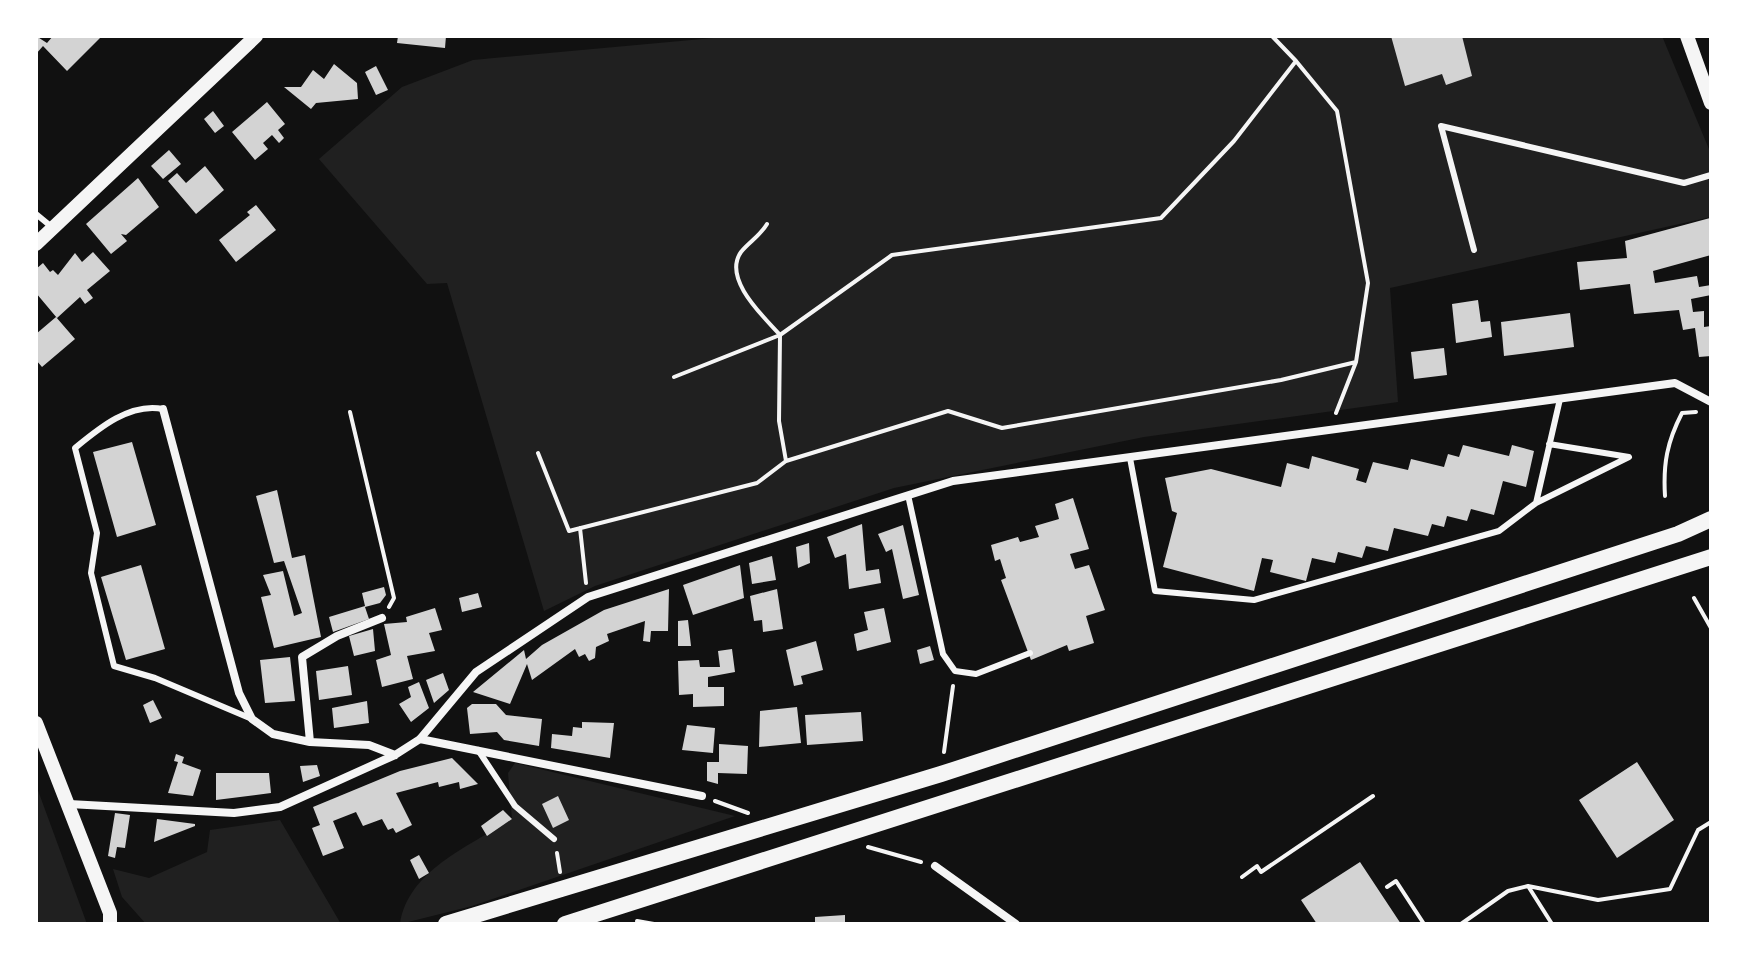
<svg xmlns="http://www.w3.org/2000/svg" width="1747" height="960" font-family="Spectral,serif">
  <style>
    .green { fill: #202020 }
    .building { fill: #d3d3d3 }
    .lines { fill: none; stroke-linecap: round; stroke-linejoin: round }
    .path { stroke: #f5f5f5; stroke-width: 4 }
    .service { stroke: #f5f5f5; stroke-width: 6 }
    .minor { stroke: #f5f5f5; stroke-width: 8 }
    .tertiary { stroke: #f5f5f5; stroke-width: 14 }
    .secondary { stroke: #f5f5f5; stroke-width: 16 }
  </style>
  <rect width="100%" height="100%" fill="#111"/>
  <path class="green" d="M735,36H1662L1711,154V217L1390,288L1398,402L1144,437L894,488L595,586L544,611L447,283L427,284L319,159L402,87L473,60Z
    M515,763L735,816L472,906L400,924C408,870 470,846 512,819L508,773Z
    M36,785L87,924H36Z
    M280,820L341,924H146L122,897L113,869L149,878L207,852L210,830Z"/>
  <path class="building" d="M36,36L47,43L53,36H102L67,71L43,46L36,54Z
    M398,36H446L445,48L397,43Z
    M1391,36H1462L1472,76L1446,85L1442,74L1405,86Z
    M334,64L357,83L358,99L316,103L311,109L284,87H301L313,70L324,79Z
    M376,66L388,90L376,95L365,72Z
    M267,102L285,124L278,130L284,138L279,143L272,135L263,143L268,149L255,160L232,132Z
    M213,111L224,126L215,133L204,119Z
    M169,150L181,164L163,179L151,166Z
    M205,166L224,190L196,214L168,181L177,173L186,183Z
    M138,178L159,207L126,235L121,234L127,241L111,254L86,224Z
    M256,205L276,230L236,262L219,240L250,215L247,212Z
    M1710,218L1711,255L1653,271L1655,283L1697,276L1699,287L1711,285V295L1691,299L1693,312L1704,311V327L1711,326V356L1699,357L1695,328L1683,330L1679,310L1634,314L1630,284L1580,290L1577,262L1627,258L1625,241Z
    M93,252L110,271L87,290L93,298L85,304L80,297L57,318L36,293V269L43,263L50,272L53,270L58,275L75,253L82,262Z
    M1478,300L1481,322L1490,321L1492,337L1456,343L1452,304Z
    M1570,313L1574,347L1504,356L1501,322Z
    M56,317L75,339L42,367L36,360V334Z
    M1444,348L1447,375L1414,379L1411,352Z
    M132,442L156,525L117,537L93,452Z
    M1463,445L1509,456L1512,445L1534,451L1526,487L1503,481L1494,515L1471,509L1467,521L1447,516L1444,527L1432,524L1428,536L1394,528L1388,551L1366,546L1362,558L1338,552L1335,563L1312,558L1306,581L1270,572L1273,560L1262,558L1254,591L1163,567L1177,513L1172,511L1165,478L1211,469L1281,487L1287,463L1309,469L1312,456L1359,469L1356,480L1366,483L1373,462L1408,470L1411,459L1444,467L1448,454L1459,457Z
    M277,490L292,558L305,555L321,637L274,648L261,597L271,595L263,575L283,571L294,616L302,613L284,561L274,563L256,496Z
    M1073,498L1089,549L1070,554L1075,569L1089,565L1105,610L1086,616L1094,643L1069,651L1067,645L1031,660L1001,580L1006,578L1000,559L995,561L991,545L1018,537L1020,542L1039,537L1035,526L1059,519L1055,504Z
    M862,524L866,571L879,569L881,583L849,589L846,554L835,558L827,537Z
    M903,525L919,595L903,599L892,549L886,552L878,534Z
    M809,543L810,563L798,568L796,547Z
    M772,556L776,580L752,584L749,563Z
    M141,565L165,649L126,660L101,577Z
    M740,565L744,598L693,615L683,585Z
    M384,587L386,595L380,603L365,607L369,619L333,632L329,617L365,606L362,593Z
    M669,589L668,631H651L650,642L643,641L645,621L607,634L609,641L596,647L595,658L589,661L585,654L579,657L575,649L532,680L527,664L510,704L473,692L524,650L526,659L542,645L604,610Z
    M777,589L783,629L763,632L762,620L754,621L750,596Z
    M478,593L482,607L462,612L459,598Z
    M435,608L442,630L429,633L435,651L407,656L413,679L382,687L376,660L391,655L384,624L407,622L406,617Z
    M884,608L891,642L857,651L854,634L868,630L864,612Z
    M688,620L691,646H678V621Z
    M373,629L375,651L354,656L349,636Z
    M816,641L823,670L801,676L803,684L794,686L786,650Z
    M930,646L934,660L920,664L917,650Z
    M732,649L735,672L708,677V687H724V706L693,707V694L679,695L678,661L699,660L700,667H720L718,651Z
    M290,657L295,701L265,703L260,660Z
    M348,666L352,695L319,700L316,671Z
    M443,673L449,690L434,703L426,680Z
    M419,682L429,708L411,722L399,704L411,697L408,687Z
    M153,700L162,718L150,723L143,705Z
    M367,701L369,723L334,728L332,708Z
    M472,704H496L506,715L542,719L539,746L504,740L497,732L470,734L467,708Z
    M797,707L801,743L759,747L760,711Z
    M861,712L863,741L807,745L805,715Z
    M582,722L614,723L610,758L551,748L552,734L572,736L573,727L582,728Z
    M687,725L715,728L713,753L682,750Z
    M719,744L748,746L747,774L718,773V784L707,781V762H719Z
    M176,754L184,757L182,763L201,770L193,796L168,793L178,762L174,761Z
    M452,758L478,784L460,789L459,782L439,787L438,782L396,793L412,825L396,833L393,828L388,830L382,819L363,826L356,812L333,821L344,848L323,856L312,828L320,825L313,807L400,771Z
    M1637,762L1674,820L1617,858L1579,800Z
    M317,765L320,776L303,782L300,766Z
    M216,773H269L271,793L216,800Z
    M558,796L569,820L553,828L542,804Z
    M503,810L512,819L487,836L481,826Z
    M115,813L130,815L125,848L117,847L115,858L108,856Z
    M157,819L195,824V826L154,842Z
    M419,855L429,873L419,879L410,860Z
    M1360,862L1401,924H1317L1301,900Z
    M845,915V924H815V917Z"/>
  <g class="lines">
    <path class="path" d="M1296,61L1337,111L1368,283L1356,362L1336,413
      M767,224C760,236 749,242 741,252C722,279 764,317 780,335L779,421L786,461
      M674,377L780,335L892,255L1161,218L1234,141L1296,61L1272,36
      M350,412L394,598L389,607
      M538,453L569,531L757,483L786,461L948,411L1002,428L1281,380L1356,362
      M1665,496C1663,464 1667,442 1682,413L1696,412
      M580,528L586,583
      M1694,598L1711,628
      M944,752L953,686
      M715,801L748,813
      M868,847L921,862
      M557,853L560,872
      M1242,877L1257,866L1261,872L1373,796
      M1528,886L1598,900L1670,889L1698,830L1711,822
      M1387,887L1396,881L1424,924
      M637,921L654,924
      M1461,924L1508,891L1528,886L1552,924"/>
    <path class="service" d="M36,214L53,228
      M1474,250L1441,126L1684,183L1711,175
      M163,409C130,402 98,429 75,448L97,533L91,573L114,666L155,678L252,719
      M1130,458L1155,591L1254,600L1499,531L1536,503L1629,457L1549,444
      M908,495L943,654L955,671L976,674L1030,653
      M1536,503L1560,399
      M478,750L515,806L554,839"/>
    <path class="minor" d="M163,409L239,693L252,719L273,734L310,742L369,745L395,755
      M420,739L702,796
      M310,742L302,657L337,636L382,618
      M69,804L234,813L280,807L395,755L420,739L476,672L588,597L953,481L1675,383L1711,402
      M935,866L1016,924"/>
    <path class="tertiary" d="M1687,36L1711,103
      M36,244L256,36
      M36,723L110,913V924"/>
    <path class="secondary" d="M446,924L941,774L1678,534L1711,519
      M565,924L1711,557"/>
  </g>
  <rect width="1747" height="960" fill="none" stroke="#ffffff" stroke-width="76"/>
</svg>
